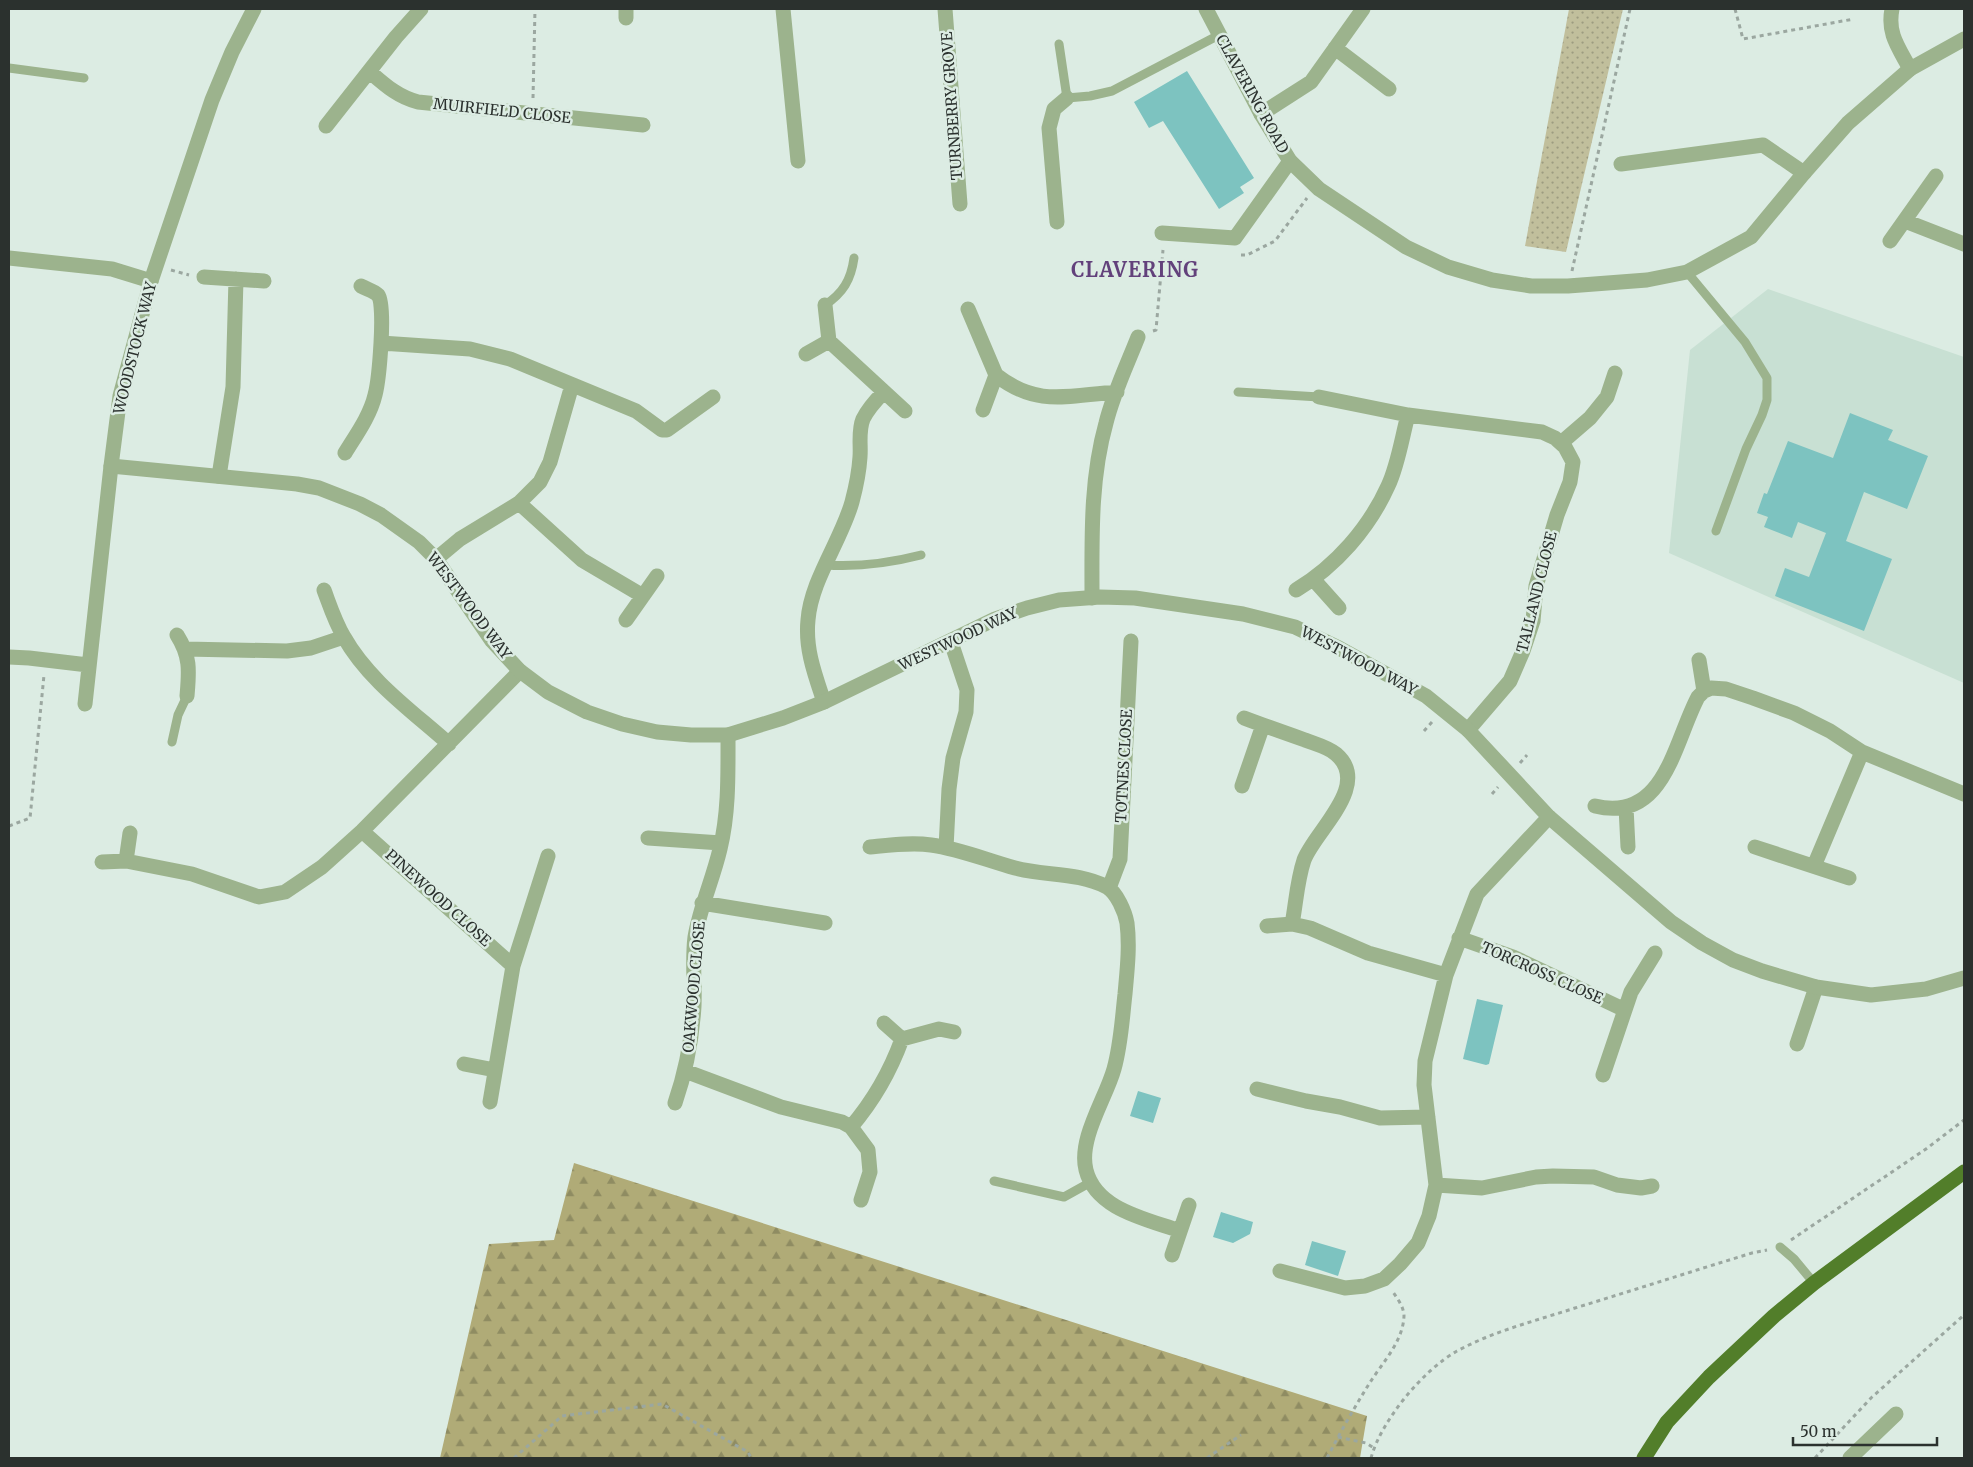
<svg xmlns="http://www.w3.org/2000/svg" width="1973" height="1467" font-family="Merriweather,serif">
  <style>
    .built { fill: #c8e0d3 }
    .grass { fill: url(#grass-dots) }
    .forest { fill: url(#forest-firs) }
    .building { fill: #7dc3c0 }
    .lines { fill: none; stroke-linecap: round; stroke-linejoin: round }
    .path { stroke: #9ba7a0; stroke-width: 3; stroke-dasharray: 4 4; stroke-linecap: butt }
    .service { stroke: #9cb38d; stroke-width: 9 }
    .minor { stroke: #9cb38d; stroke-width: 15 }
    .tertiary { stroke: #9cb38d; stroke-width: 15 }
    .trunk { stroke: #527e2a; stroke-width: 15 }
    .labels { text-anchor: middle; stroke-width: 5; stroke-linejoin: round; paint-order: stroke }
    .street-label { font-size: 15px; fill: #2b312e; stroke: #dcece3 }
    .district-label { font-size: 20px; font-weight: bold; letter-spacing: 1px; fill: #62417b; stroke: #dcece3 }
  </style>
  <defs>
    <pattern id="grass-dots" width="8" height="8" patternUnits="userSpaceOnUse" patternTransform="scale(1.25)"><rect width="8" height="8" fill="#c1bf9c"/><path d="M2 2h.1M6 6h.1" fill="none" stroke="#9d9c80" stroke-width="1.8" stroke-linecap="round"/></pattern>
    <pattern id="forest-firs" width="22" height="20" patternUnits="userSpaceOnUse" patternTransform="scale(1.25)"><rect width="22" height="20" fill="#b0ab77"/><path d="M5 1l3.5 6h-7zM16 11l3.5 6h-7z" fill="#8f8c62"/></pattern>
  </defs>
  <rect width="100%" height="100%" fill="#dcece3"/>
  <path class="built" d="M1768,289L1964,357V683L1669,553L1690,350Z"/>
  <path class="grass" d="M1569,9H1623L1566,252L1525,246Z"/>
  <path class="forest" d="M574,1163L1367,1416L1360,1458H440L489,1244L554,1240Z"/>
  <path class="building" d="M1187,71L1254,178L1240,187L1244,193L1219,209L1163,121L1149,128L1134,102Z
    M1850,413L1893,430L1888,440L1928,456L1907,509L1864,492L1846,541L1892,559L1864,631L1775,596L1785,568L1809,577L1826,533L1798,522L1792,538L1764,527L1768,517L1757,513L1764,493L1767,494L1788,441L1833,458Z
    M1477,999L1503,1005L1489,1064L1486,1065L1463,1059Z
    M1138,1091L1161,1098L1153,1123L1130,1116Z
    M1221,1212L1253,1222L1250,1234L1233,1243L1213,1237Z
    M1312,1241L1346,1251L1338,1276L1305,1265Z"/>
  <g class="lines">
    <path class="path" d="M1735,9L1743,39L1854,19
      M533,98L535,9
      M1241,255H1247L1275,241L1307,198
      M171,270L189,275
      M1572,271L1630,9
      M1153,331L1156,330L1163,250
      M1424,731L1432,722
      M1520,763L1527,755
      M1492,794L1498,787
      M9,826L30,818L44,675
      M1791,1240L1926,1149L1964,1120
      M1338,1437L1366,1443L1374,1448
      M514,1458L562,1416L662,1404L748,1452L751,1458
      M1207,1458L1241,1435
      M1327,1458C1340,1433 1354,1408 1369,1384C1382,1363 1403,1342 1404,1316C1404,1308 1398,1299 1393,1292
      M1371,1458C1381,1421 1423,1370 1457,1351C1494,1331 1535,1321 1575,1308C1634,1290 1693,1271 1752,1253L1767,1250
      M1815,1458L1871,1398L1964,1315"/>
    <path class="service" d="M1059,44L1067,98L1090,96L1112,91L1219,35
      M9,68L84,78
      M1687,272L1745,342L1767,378V400L1762,415L1746,449L1716,531
      M825,305C843,293 851,280 854,258
      M1238,392L1319,397
      M826,565C858,567 890,563 921,555
      M172,742L178,715L187,696
      M994,1181L1064,1197L1091,1182
      M1780,1247L1794,1259L1814,1283"/>
    <path class="minor" d="M783,9L798,161
      M945,9L960,204
      M1892,9C1887,34 1899,48 1910,69
      M626,18V9
      M1335,48L1389,89
      M370,72C385,85 398,97 418,102L643,125
      M1261,114L1311,82L1363,9
      M326,126L396,37L421,9
      M1621,164L1763,145L1804,173
      M1905,221L1964,244
      M1057,222L1049,128L1054,109L1067,98
      M1162,233L1235,238L1290,161
      M1890,241L1936,176
      M9,258L112,269L151,281
      M204,277L264,281
      M968,309L996,375L983,410
      M829,341L905,411
      M381,343L470,349L510,359L636,411L662,430H667L713,397
      M806,354L829,341L825,305
      M996,375C1038,408 1069,395 1117,392
      M1319,397L1408,415L1542,432L1555,438L1565,447L1573,462L1570,482L1557,515L1536,586L1533,621L1523,651L1510,681L1468,730
      M1561,443L1590,418L1607,397L1615,373
      M345,453C356,435 370,416 375,395C379,380 386,305 378,295C374,291 366,289 361,286
      M219,476L233,387L236,279
      M519,503L582,560L643,596
      M436,559L460,539L519,503L540,482L550,462L572,385
      M1314,580L1339,608
      M324,590C330,606 335,622 344,637C368,680 412,711 449,744
      M1296,590C1336,566 1369,528 1388,486C1398,465 1402,437 1408,415
      M1092,598C1092,539 1090,480 1106,423C1113,394 1127,365 1138,337
      M626,620L657,576
      M177,635C191,657 189,672 187,696
      M185,649L287,651L311,648L344,637
      M9,657L29,658L88,665
      M1699,660L1704,691
      M824,702C815,675 805,649 808,620C811,580 841,541 852,502C856,487 859,473 860,457C861,445 858,431 863,419C868,409 876,400 884,392
      M85,704L111,466
      M1244,718C1265,726 1285,733 1305,740C1315,744 1328,747 1336,754C1372,785 1315,831 1304,860C1297,881 1296,903 1292,924
      M1242,786L1263,725
      M1595,806C1665,823 1674,742 1698,697L1704,691L1711,688L1726,689L1753,698L1794,713L1830,731L1862,752L1964,794
      M1626,807L1628,847
      M362,831L513,966L490,1102
      M648,838L721,843
      M870,847C890,845 912,842 931,845C960,849 986,860 1015,868C1045,876 1078,872 1107,887C1117,893 1125,912 1127,923C1130,947 1127,971 1125,994C1122,1020 1121,1044 1114,1069C1106,1098 1078,1139 1086,1170C1096,1210 1147,1219 1180,1231
      M1755,847L1849,878
      M946,848L949,789L953,758L966,712L967,690L951,642
      M126,861L130,833
      M102,862L126,861L192,874L259,897L285,892L322,867L362,831L520,671
      M1814,866L1862,752
      M1109,888L1120,859L1131,641
      M702,903L825,923
      M1267,926L1292,924L1310,928L1368,953L1446,975L1477,894L1549,817
      M1459,938L1513,957L1625,1010
      M513,966L548,856
      M884,1023L902,1039L939,1029L954,1032
      M1797,1044L1816,987
      M464,1064L495,1070
      M685,1071L781,1107L842,1122L851,1127L868,1150L870,1172L861,1200
      M1603,1075L1631,992L1655,953
      M1257,1089L1306,1101L1340,1107L1380,1118L1428,1117
      M675,1103C686,1071 692,1039 694,1006C695,983 692,960 695,937C700,907 713,879 720,849C729,812 728,773 728,735
      M851,1127C874,1100 890,1072 902,1039
      M1436,1185L1482,1188L1536,1177L1553,1176L1594,1177L1617,1185L1641,1188L1652,1186
      M1172,1255L1189,1205
      M1280,1271L1345,1288L1365,1286L1384,1279L1400,1264L1418,1243L1429,1216L1436,1185L1424,1085L1425,1061L1446,975
      M1850,1458L1896,1414"/>
    <path class="tertiary" d="M254,9L232,52L212,100L151,281L120,396L111,466L297,484L319,488L360,504L381,515L419,542L436,559L492,641L520,671L548,692L587,712L622,724L657,732L691,735H728L783,718L824,702L995,619L1027,608L1059,600L1100,597L1135,598L1243,614L1295,627L1339,648L1426,696L1468,730L1549,817L1671,922L1702,943L1733,960L1762,971L1816,987L1871,995L1926,989L1964,978
      M1206,9L1261,114L1290,161L1319,189L1406,247L1448,267L1492,280L1531,286H1568L1647,280L1687,272L1751,237L1804,173L1848,123L1910,69L1964,39"/>
    <path class="trunk" d="M1644,1458L1667,1422L1709,1377L1774,1316L1814,1283L1964,1172"/>
  </g>
  <g class="labels">
    <g class="street-label">
      <text transform="translate(1252 94) rotate(61)" y="5">CLAVERING ROAD</text>
      <text transform="translate(952 106) rotate(-94)" y="5">TURNBERRY GROVE</text>
      <text transform="translate(502 111) rotate(6)" y="5">MUIRFIELD CLOSE</text>
      <text transform="translate(135 348) rotate(-76)" y="5">WOODSTOCK WAY</text>
      <text transform="translate(1537 592) rotate(-76)" y="5">TALLAND CLOSE</text>
      <text transform="translate(469 606) rotate(53)" y="5">WESTWOOD WAY</text>
      <text transform="translate(958 639) rotate(-25)" y="5">WESTWOOD WAY</text>
      <text transform="translate(1359 661) rotate(28)" y="5">WESTWOOD WAY</text>
      <text transform="translate(1124 766) rotate(-87)" y="5">TOTNES CLOSE</text>
      <text transform="translate(438 898) rotate(42)" y="5">PINEWOOD CLOSE</text>
      <text transform="translate(1542 973) rotate(24)" y="5">TORCROSS CLOSE</text>
      <text transform="translate(694 987) rotate(-85)" y="5">OAKWOOD CLOSE</text>
    </g>
    <g class="district-label">
      <text x="1135" y="277">CLAVERING</text>
    </g>
  </g>
  <rect width="1973" height="1467" fill="none" stroke="#2b312e" stroke-width="20"/>
  <path d="M1793 1437v8h144v-8" fill="none" stroke="#2b312e" stroke-width="2.5"/>
  <text x="1800" y="1437" font-size="15" fill="#2b312e" stroke="#dcece3" stroke-width="4" paint-order="stroke">50 m</text>
</svg>
